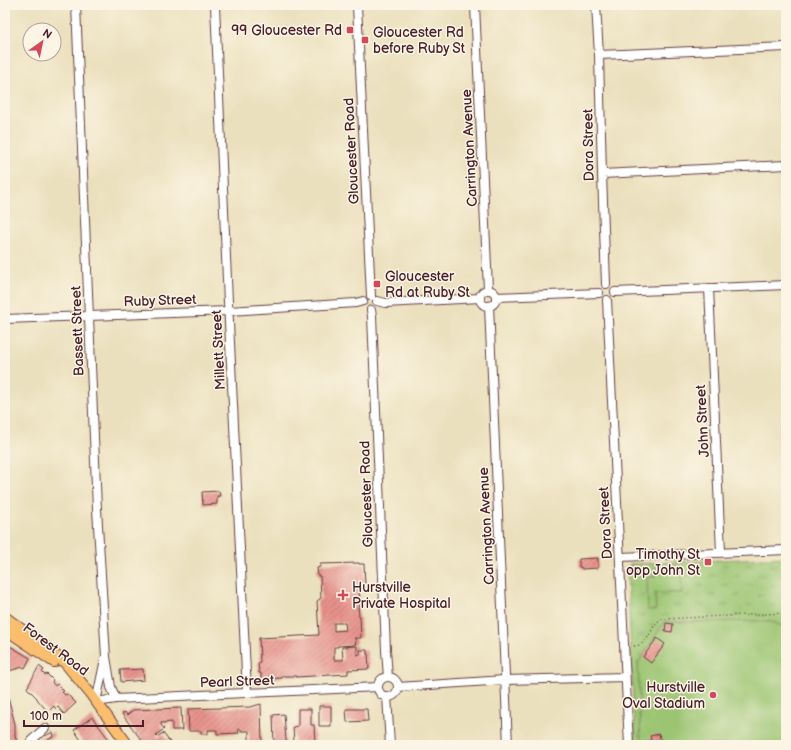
<svg xmlns="http://www.w3.org/2000/svg" width="791" height="750" font-family="'Balsamiq Sans',sans-serif">
  <style>
    .grass { fill: url(#grass-tufts); stroke: #72724e }
    .pitch { fill: #9bc572; stroke: #72724e }
    .building { fill: url(#building-hatch); fill-rule: evenodd }
    .lines { fill: none; stroke-linecap: round; stroke-linejoin: round }
    .minor-casing { stroke: #623c41; stroke-width: 10 }
    .major-casing { stroke: #623c41; stroke-width: 12 }
    .path { stroke: #623c41; stroke-width: 1.5; stroke-dasharray: 1 3; stroke-linecap: butt }
    .minor { stroke: #fff; stroke-width: 8 }
    .major { stroke: #fabe6e; stroke-width: 10 }
    .poi-dot { fill: #d1495b; stroke: #fcf5e5; stroke-width: 1.5 }
    .labels { text-anchor: middle; stroke-width: 3; stroke-linejoin: round; paint-order: stroke }
    .poi-label { font-size: 14px; fill: #4a1f2b; stroke: #fcf5e5; text-anchor: end }
    .street-label { font-size: 14px; fill: #4a1f2b; stroke: #fcf5e5 }
  </style>
  <defs>
    <pattern id="grass-tufts" width="24" height="20" patternUnits="userSpaceOnUse"><rect width="24" height="20" fill="#9bc572"/><path d="M3 7l-1-3M5 7V3M7 7l1-3M15 17l-1-3M17 17v-4M19 17l1-3" fill="none" stroke="#809f5e"/></pattern>
    <pattern id="building-hatch" width="6" height="6" patternUnits="userSpaceOnUse"><rect width="6" height="6" fill="#e7928b"/><path d="M-1 1l2-2M0 6l6-6M5 7l2-2" fill="none" stroke="#bd7772"/></pattern>
  </defs>
  <rect width="100%" height="100%" fill="#fcf5e5"/>
  <filter id="ink" filterUnits="userSpaceOnUse"><feTurbulence type="fractalNoise" baseFrequency=".025" numOctaves="2"/><feDisplacementMap in="SourceGraphic" scale="8" xChannelSelector="R" yChannelSelector="G"/><feConvolveMatrix kernelMatrix="1 2 1 2 8 2 1 2 1" color-interpolation-filters="sRGB"/></filter>
  <filter id="wash" filterUnits="userSpaceOnUse"><feTurbulence type="fractalNoise" baseFrequency=".012" numOctaves="4" result="noise"/><feDisplacementMap in="SourceGraphic" scale="16" xChannelSelector="R" yChannelSelector="G"/><feGaussianBlur stdDeviation="0.9" result="paint"/><feColorMatrix in="noise" values="0 0 0 0 0 0 0 0 0 0 0 0 0 0 0 0 0 1.4 0 .05"/><feComposite in="paint" operator="in"/></filter>
  <g filter="url(#wash)">
    <rect width="100%" height="100%" fill="#ebe0bd"/>
    <path class="grass" d="M786,557V745H635L627,568L628,566L630,564Z"/>
    <path class="pitch" d="M681,568L682,593H655L656,610H648L647,577H655L654,569Z
      M664,621L674,622L771,621L786,628V745H641L638,663L661,627Z"/>
    <g id="blocks">
      <path class="building" d="M219,491L220,496H217V504L203,505L202,492Z
        M598,558V568L582,569L581,567H579V559Z
        M359,563V564H364L365,585H359L360,607H358L359,616H360L361,638H354L356,640L355,645L338,646V647H334V660H343L342,647L357,646V655L360,654V650H367V654H368L369,669L348,670V674L296,677V676H282V678L261,679V673H259L258,663L260,662L259,638L319,635L317,601L321,598L320,576H318L317,568L320,567V564ZM334,623H345L346,630L334,631Z
        M666,623L673,624L672,632L665,631Z
        M657,638L665,644L651,663L643,657Z
        M5,643L30,658L25,668L23,667L5,672Z
        M39,666L44,670L42,672L45,675L47,674L53,680L52,682L55,686L57,684L64,691L62,692L65,695L67,694L76,703L64,714L58,707L56,709L54,706L48,712L37,699V698L27,688Z
        M143,669L144,680L121,682L120,670Z
        M5,689H6L15,724V736L18,745H5Z
        M261,704L262,745H249V731H241V729H238L239,733L217,734V730H208V734H201V731H189L188,709L250,707Z
        M319,706H331V726H319Z
        M181,708L182,730H172V722L161,723V725L164,729L156,735L157,737L163,733L172,745H145L122,714L125,712L127,715L133,710Z
        M298,709H311V725H314L315,742L294,743L293,727L298,726Z
        M346,709H367L368,721L347,722Z
        M284,714L286,741H287V745H274L273,715Z
        M92,717L113,745H93L90,741L86,745L84,742L83,743L74,730Z
        M53,732L54,736L41,745H31L40,739L39,738L45,735V736Z
        M659,734L662,745H643L642,743L651,740L650,736Z"/>
    </g>
  </g>
  <g filter="url(#ink)">
    <use href="#blocks" fill-opacity="0" stroke="#623c41" stroke-width="1"/>
    <g class="lines">
      <g class="minor-casing">
        <path id="minor" d="M76,5L97,509L106,657L111,687L116,699
          M215,5L228,302L247,693
          M357,5L371,296
          M475,5L488,289
          M596,5L599,55L602,174L606,284
          M599,55L786,47
          M602,174L786,165
          M709,288L721,552
          M480 298a8 8 0 1 1 16 0a8 8 0 1 1-16 0Z
          M615,292L786,285
          M496,297L599,293
          M607,300L629,745
          M377,301L385,303L480,298
          M489,306L508,745
          M371,310L372,316L386,650L388,677
          M5,319L229,311L356,303L363,301
          M620,557L786,550
          M105,659L96,702L116,699L378,687
          M378 687a10 10 0 1 1 20 0a10 10 0 1 1-20 0Z
          M398,687L505,680L625,677
          M387,696L390,745
          M29,745L31,741L45,728"/>
      </g>
      <g class="major-casing">
        <path id="major" d="M5,617L47,648L66,664L89,692L128,745
          M5,629L54,662"/>
      </g>
      <path class="path" d="M634,646C652,644 648,626 662,619L786,613"/>
      <use href="#minor" class="minor"/>
      <use href="#major" class="major"/>
    </g>
  </g>
  <g class="poi-dot">
    <rect x="346" y="26" width="8" height="8" rx="2"/>
    <rect x="361" y="36" width="8" height="8" rx="2"/>
    <rect x="373" y="280" width="8" height="8" rx="2"/>
    <rect x="704" y="558" width="8" height="8" rx="2"/>
    <path d="M341 589h4v4h4v4h-4v4h-4v-4h-4v-4h4z"/>
    <circle cx="713" cy="695" r="4"/>
  </g>
  <g class="labels">
    <g class="poi-label">
      <text x="342" y="35">99 Gloucester Rd</text>
      <text x="373" y="37" text-anchor="start">Gloucester Rd<tspan x="373" dy="16">before Ruby St</tspan></text>
      <text x="385" y="281" text-anchor="start">Gloucester<tspan x="385" dy="16">Rd at Ruby St</tspan></text>
      <text x="700" y="559">Timothy St<tspan x="700" dy="16">opp John St</tspan></text>
      <text x="352" y="592" text-anchor="start">Hurstville<tspan x="352" dy="16">Private Hospital</tspan></text>
      <text x="705" y="692">Hurstville<tspan x="705" dy="16">Oval Stadium</tspan></text>
    </g>
    <g class="street-label">
      <text transform="translate(588 145) rotate(-91)" y="5">Dora Street</text>
      <text transform="translate(469 148) rotate(-93)" y="5">Carrington Avenue</text>
      <text transform="translate(351 151) rotate(-93)" y="5">Gloucester Road</text>
      <text transform="translate(160 300) rotate(-2)" y="5">Ruby Street</text>
      <text transform="translate(77 331) rotate(-92)" y="5">Bassett Street</text>
      <text transform="translate(218 350) rotate(-93)" y="5">Millett Street</text>
      <text transform="translate(702 421) rotate(-93)" y="5">John Street</text>
      <text transform="translate(366 494) rotate(-92)" y="5">Gloucester Road</text>
      <text transform="translate(605 523) rotate(-93)" y="5">Dora Street</text>
      <text transform="translate(486 526) rotate(-93)" y="5">Carrington Avenue</text>
      <text transform="translate(56 649) rotate(37)" y="5">Forest Road</text>
      <text transform="translate(237 681) rotate(-2)" y="5">Pearl Street</text>
    </g>
  </g>
  <rect width="791" height="750" fill="none" stroke="#fcf5e5" stroke-width="20"/>
  <g transform="translate(42 42) rotate(33)"><circle r="19" fill="#fcf5e5" stroke="#b59f9b"/>
  <path d="M0-3L7 15L0 10L-7 15Z" fill="#d1495b"/>
  <text y="-6" font-size="11" font-weight="bold" text-anchor="middle" fill="#4a1f2b">N</text>
  </g>
  <path d="M24 720v6h119v-6" fill="none" stroke="#4a1f2b" stroke-width="2"/>
  <text x="30" y="720" font-size="12" fill="#4a1f2b" stroke="#fcf5e5" stroke-width="3" paint-order="stroke">100 m</text>
</svg>
